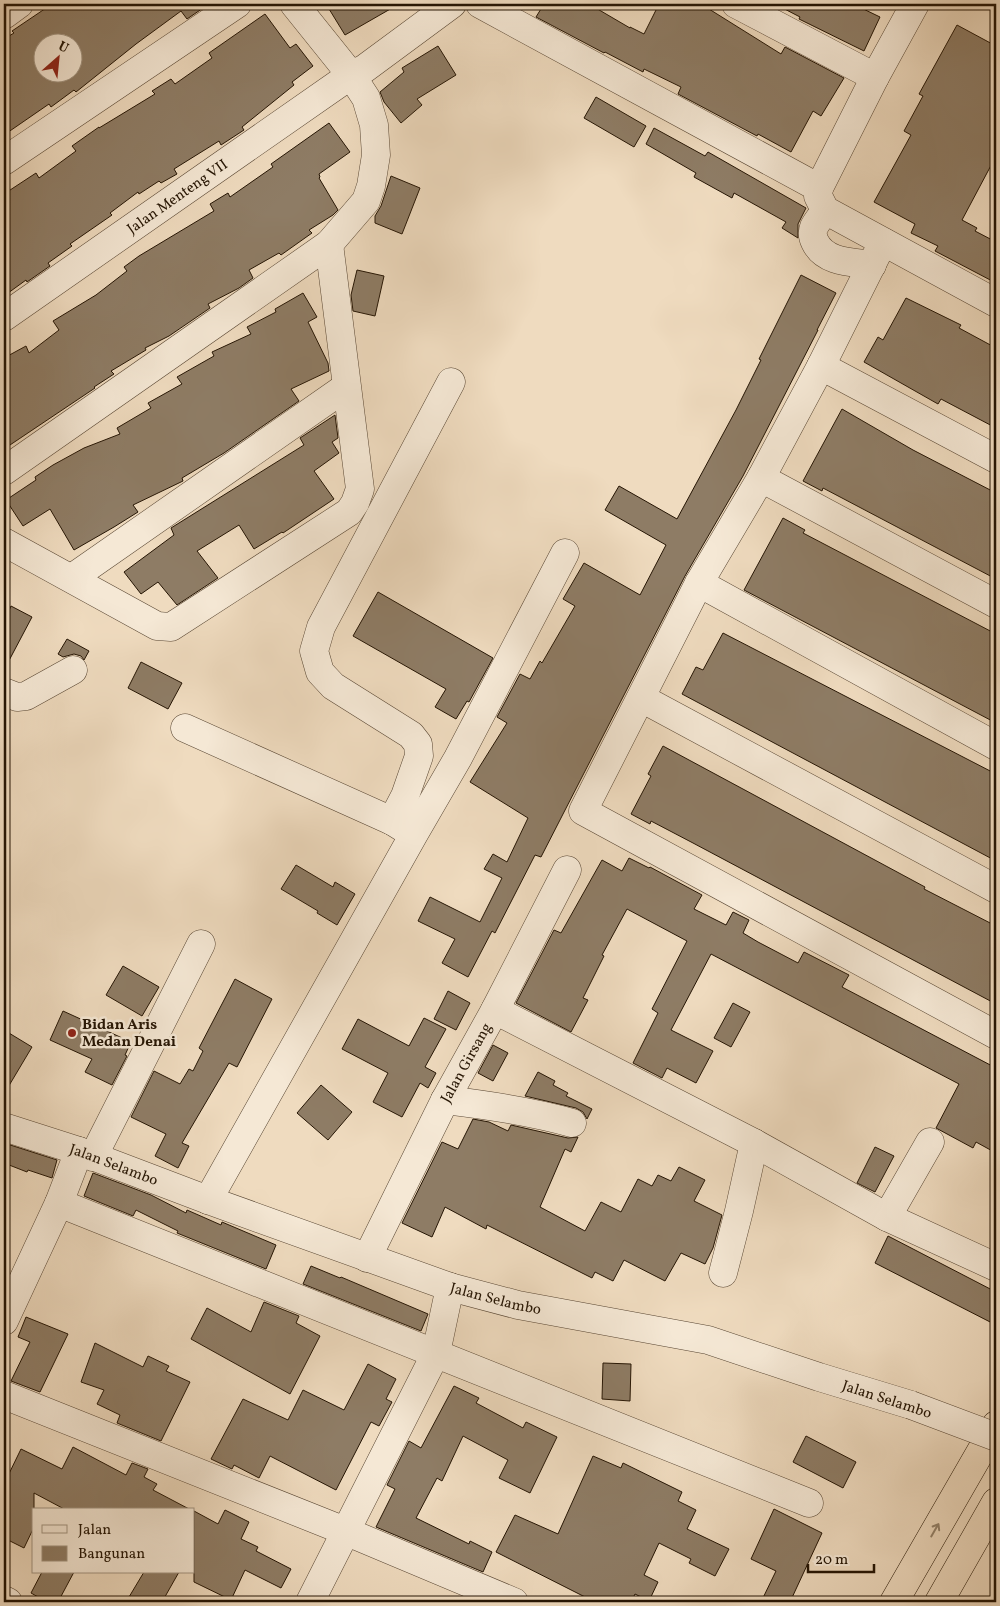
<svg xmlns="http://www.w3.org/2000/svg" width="1000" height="1606" font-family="Vollkorn,serif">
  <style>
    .building { fill: #8e7c65; stroke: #251504; fill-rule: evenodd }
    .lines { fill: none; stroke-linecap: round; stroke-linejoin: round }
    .minor-casing { stroke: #584633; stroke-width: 29 }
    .highway-casing { stroke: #251504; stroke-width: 29 }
    .minor { stroke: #f5e8d5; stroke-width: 28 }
    .highway { stroke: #efdbbf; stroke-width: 28 }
    .minor-bridge-casing { stroke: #584633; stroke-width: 29; stroke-linecap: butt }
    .minor-bridge { stroke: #f5e8d5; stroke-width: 28 }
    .oneway { stroke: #94826b }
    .poi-dot { fill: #8f2418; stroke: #f5e8d5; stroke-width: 2 }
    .labels { text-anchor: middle; stroke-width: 5; stroke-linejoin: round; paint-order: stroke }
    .street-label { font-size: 15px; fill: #251504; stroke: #f5e8d5 }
    .poi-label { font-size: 15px; font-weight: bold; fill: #251504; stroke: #f5e8d5; text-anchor: start }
  </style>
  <rect width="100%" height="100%" fill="#efdbbf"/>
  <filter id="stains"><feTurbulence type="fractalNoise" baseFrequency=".004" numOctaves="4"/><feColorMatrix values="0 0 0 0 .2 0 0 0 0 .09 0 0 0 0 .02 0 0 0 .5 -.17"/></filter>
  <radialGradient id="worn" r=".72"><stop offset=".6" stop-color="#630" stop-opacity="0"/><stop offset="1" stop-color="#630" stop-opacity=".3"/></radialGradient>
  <path class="building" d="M52,4H209L187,19L181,11L136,44L76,92L74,90L51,107L49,104L4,135V39L14,33L12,31ZM42,42H72V72H42Z
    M326,4H399L345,35Z
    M544,4H589L630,28V27L644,34L659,4H701L781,54L785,47L844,78L821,116L813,111L791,152L758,134L757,136L678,94L681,87L644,69L643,72L605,52L604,53L536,17Z
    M775,4H853L880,17L864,51L799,19L800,17Z
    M265,14L290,48L296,44L313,66L292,82L294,85L242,127L244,130L221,145L219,141L174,169L177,174L161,183L159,181L139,194L138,192L110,213L112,215L70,244L72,246L48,263L50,266L27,282L26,280L4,296V194L36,173L39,178L76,151L72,146L99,127V128L155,94L152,91L171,79L175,84L212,58L209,53Z
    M957,25L996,46V156L962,220L977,228L975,231L996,242V283L935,251L938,246L911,233L915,224L874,202L911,135L904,131L923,96L919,94Z
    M438,46L456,75L417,99L422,105L401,123L384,102L380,92L404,72L402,68Z
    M596,97L646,126L634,147L584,118Z
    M329,123L350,152L319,174L320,177L319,178L338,210L333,215L309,230L312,233L281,255L279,253L249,270L253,278L239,288L208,304L210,308L169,336L145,348L146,350L111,371L114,374L94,387L95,388L4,449V358L26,346L29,353L59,330L53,321L96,295L127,271L124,267L139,256L214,211L210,204L228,193L230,197L273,167L271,164Z
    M654,128L705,156L708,152L806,208L798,224V238L782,228L786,222L734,193L732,198L694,177L696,173L646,144Z
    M391,176L420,188L402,234L375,223V216L381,206Z
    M357,270L384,276L375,316L353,311L351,295Z
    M801,275L836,293L817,330H818L743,476L685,576L541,857L535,855L495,933L492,931L468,977L442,963L455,939L418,921L430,897L480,922L502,878L484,869L493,854L507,862L528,818L470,782L507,723L497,717L520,674L530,679L540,661L542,663L575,606L563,599L584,563L640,595L666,545L605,510L619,486L677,519L736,410L761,360L759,359Z
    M303,293L317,317L308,322L328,363L329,371L291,389L299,401L224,453L182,478L183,481L133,505L138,512L114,527L74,550L50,509L23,526L6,500L36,480L35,477L53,465L84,448L120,434L117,428L151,408L148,403L182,384L177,377L214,356L212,352L251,334L247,327L276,312L275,309Z
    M906,298L961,325L959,328L996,348V428L941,399L938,404L864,362L878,337L883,340Z
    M842,409L913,450L996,493V579L823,488L822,491L803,481Z
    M335,415L338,438L332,442L339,453L314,471L334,499L283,533L282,532L254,549L239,525L197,551L218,578L177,605L158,582L141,594L124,572L174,535L171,528L304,445L300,438Z
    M783,518L805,530L803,533L996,634V723L744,590Z
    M378,592L493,658L469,702L467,701L456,719L435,707L446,689L353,636Z
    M11,606L32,617L4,670V621Z
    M723,633L996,774V861L682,694L696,667L703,670Z
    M67,639L89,651L84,660L81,656L74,654L63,657L58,654Z
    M141,662L182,683L168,709L128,688Z
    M663,746L925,887L924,889L996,926V1004L693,843L651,821L650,824L631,814L651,776L648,774Z
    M629,858L649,868L650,867L702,895L694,909L726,925L733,912L749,920L743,933L758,942L798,963L804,952L849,975L842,987L996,1068V1153L976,1142L973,1148L936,1128L959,1084L711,954L671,1030L713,1051L696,1083L667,1068L662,1078L633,1063L658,1013L652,1009L687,941L627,909L602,955L604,956L583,998L588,1000L571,1032L516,1003L554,930L561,933L602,860L622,871Z
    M296,865L333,887L335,882L355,894L337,925L317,913L318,911L281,889Z
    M123,966L159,987L142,1016L106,995Z
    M235,979L272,999L237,1067L229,1063L182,1143L189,1146L178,1168L155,1156L166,1134L131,1117L154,1071L180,1084L189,1069L193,1071L203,1051L199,1048Z
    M448,991L470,1003L456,1030L434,1019Z
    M733,1003L750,1012L731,1047L714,1038Z
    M63,1011L131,1042L125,1055L127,1056L112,1085L85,1072L92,1059L50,1040Z
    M424,1018L446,1029L425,1067L436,1073L428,1088L420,1083L402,1117L373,1102L388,1073L342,1049L358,1019L409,1046Z
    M4,1030L32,1047L4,1094Z
    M493,1045L508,1053L493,1081L478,1073Z
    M538,1072L555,1081L553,1085L568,1093L566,1096L592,1109L587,1119L583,1112L576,1108L525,1096Z
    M321,1085L352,1112L328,1140L297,1113Z
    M473,1119L489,1122L508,1131L511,1125L568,1138L578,1137L571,1152L565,1149L540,1207L585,1231L601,1202L621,1212L638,1179L652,1186L658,1175L671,1181L679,1167L705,1180L694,1201L722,1215L713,1248L705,1264L681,1253L665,1281L624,1260L613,1281L595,1272L592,1278L487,1225L486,1229L445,1207L432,1237L402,1223L442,1142L458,1149Z
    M4,1143L57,1160L52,1178L28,1170L27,1172L4,1163Z
    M875,1147L894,1156L875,1192L857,1183Z
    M93,1173L151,1195L186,1213L187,1210L221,1225L222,1222L276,1245L266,1269L177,1233L178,1231L136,1210L133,1216L84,1196Z
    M888,1236L996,1292V1325L875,1263Z
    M311,1266L340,1278L341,1277L428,1314L421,1331L303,1284Z
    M264,1302L299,1316L296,1323L320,1336L290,1394L191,1339L207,1308L251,1332Z
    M26,1317L68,1334L40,1392L11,1381L30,1342L18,1337Z
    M95,1343L143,1367L148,1356L169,1366L166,1371L190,1382L161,1441L117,1423L120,1415L97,1404L104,1390L81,1382Z
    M603,1363L631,1364L630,1401L602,1399Z
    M368,1364L396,1379L386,1399L392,1402L379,1426L371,1422L336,1490L270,1456L259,1478L234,1465L232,1469L211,1459L243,1399L288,1420L303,1390L344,1410Z
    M454,1386L479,1398L476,1403L523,1428L526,1422L557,1437L530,1493L499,1478L508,1460L463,1436L442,1481L437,1478L416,1518L469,1544L470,1541L492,1552L483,1572L376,1527L395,1489L387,1485L409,1441L421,1448Z
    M806,1436L856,1462L843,1488L793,1462Z
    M73,1447L126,1475L132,1463L148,1469L144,1477L157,1484L153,1490L191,1510H66L34,1493V1527L24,1548L4,1538V1484L21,1449L62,1469Z
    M593,1456L621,1468L623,1463L682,1492L678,1501L696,1510L687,1529L729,1549L715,1576L689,1563L691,1559L659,1543L644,1575L658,1582L649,1601L635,1594L631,1602H583L585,1597L496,1552L515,1515L558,1534Z
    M774,1509L822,1533L790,1602H761L776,1571L751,1559Z
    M225,1510L249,1522L241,1539L258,1547L256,1551L291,1569L281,1588L245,1570L231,1600L194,1582V1511L218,1524Z
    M42,1572H74L58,1602H47L31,1593Z
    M144,1572H179L162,1602H126Z"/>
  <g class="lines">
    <g class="minor-casing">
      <g id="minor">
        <path d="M480,4L819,188"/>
        <path d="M736,4L875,77"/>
        <path d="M915,4L875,77L819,188L818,196L825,210L996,303"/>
        <path d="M4,15L19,4"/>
        <path d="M4,161L237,4"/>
        <path d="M825,210C822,216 817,221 814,227C812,232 813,238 815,242C825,263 853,262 872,265"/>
        <path d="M883,242L821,366L761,478L699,583L583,811L996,1035"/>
        <path id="s1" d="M4,317L351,75L364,69L452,4"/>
        <path d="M821,366L996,459"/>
        <path d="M4,471L329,244L366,201L371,186L376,155L374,125L366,98L351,75L294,4"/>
        <path d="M761,478L996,604"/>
        <path d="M4,542L157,626L171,627L349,512L355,503L360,489L329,244"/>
        <path d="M72,578L346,387"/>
        <path d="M699,583L996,746"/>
        <path d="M4,692L17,697L26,696L73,670"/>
        <path d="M641,698L996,889"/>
        <path d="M185,728L392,821L408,831"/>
        <path d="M392,821L405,796L419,756L418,744L411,735L333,686L320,672L314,651L321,627L451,382"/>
        <path d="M495,1010L754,1143L887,1217L996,1267"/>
        <path d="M445,1100C487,1105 531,1111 572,1123"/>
        <path id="s2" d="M4,1127L79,1151L208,1200L450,1287L518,1305L708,1340L819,1377L911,1405"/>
        <path d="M93,1157L201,944"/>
        <path d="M208,1200L414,834L458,758L565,553"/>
        <path d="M59,1203L809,1503"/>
        <path d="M887,1217L930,1142"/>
        <path id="s3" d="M367,1258L445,1100L495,1010L567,870"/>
        <path d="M723,1273L739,1211L754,1143"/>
        <path d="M4,1321L59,1203L79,1151"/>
        <path d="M4,1395L345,1531L514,1602"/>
        <path d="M4,1600L8,1602"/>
        <path d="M310,1602L436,1353L450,1287"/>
      </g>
    </g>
    <g class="highway-casing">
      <path id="highway" d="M894,1602L996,1425
        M939,1602L996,1502"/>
    </g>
    <use href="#minor" class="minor"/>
    <use href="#highway" class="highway"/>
    <g class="minor-bridge-casing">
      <path id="minor-bridge" d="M911,1405L996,1437"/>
    </g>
    <use href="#minor-bridge" class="minor-bridge"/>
  </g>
  <defs><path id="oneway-shaft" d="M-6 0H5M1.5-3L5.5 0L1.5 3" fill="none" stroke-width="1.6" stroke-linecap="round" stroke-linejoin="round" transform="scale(1.25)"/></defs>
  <use class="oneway" href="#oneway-shaft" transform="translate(935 1530) rotate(-60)"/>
  <circle class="poi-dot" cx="72" cy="1033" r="5"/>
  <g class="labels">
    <g class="street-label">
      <text dy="5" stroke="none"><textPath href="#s1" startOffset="211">Jalan Menteng VII</textPath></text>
      <text dy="5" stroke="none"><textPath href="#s3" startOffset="219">Jalan Girsang</textPath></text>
      <text dy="5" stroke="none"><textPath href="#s2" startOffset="116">Jalan Selambo</textPath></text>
      <text dy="5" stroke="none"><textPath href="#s2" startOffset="521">Jalan Selambo</textPath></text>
      <text transform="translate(887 1399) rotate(18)" y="5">Jalan Selambo</text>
    </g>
    <g class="poi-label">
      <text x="82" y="1029">Bidan Aris<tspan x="82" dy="17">Medan Denai</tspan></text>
    </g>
  </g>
  <rect width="1000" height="1606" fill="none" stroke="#efdbbf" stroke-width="20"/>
  <rect x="5" y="5" width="990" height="1596" fill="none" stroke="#251504" stroke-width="2.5"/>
  <rect x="10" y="10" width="980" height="1586" fill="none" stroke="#251504"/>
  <rect x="32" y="1508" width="162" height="65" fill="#f5e8d5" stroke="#a29481"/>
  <rect x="42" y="1525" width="25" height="8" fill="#f5e8d5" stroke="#a29481"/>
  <text x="78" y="1534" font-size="15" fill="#251504">Jalan</text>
  <rect x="42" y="1546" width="25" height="15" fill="#8e7c65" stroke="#a29481"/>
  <text x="78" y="1558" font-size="15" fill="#251504">Bangunan</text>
  <g transform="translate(58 58) rotate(27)"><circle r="24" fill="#f5e8d5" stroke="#a29481"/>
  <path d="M0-4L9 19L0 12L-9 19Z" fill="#8f2418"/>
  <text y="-8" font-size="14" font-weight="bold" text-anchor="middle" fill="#251504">U</text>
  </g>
  <path d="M808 1564v8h66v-8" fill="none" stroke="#251504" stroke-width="2.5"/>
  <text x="815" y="1564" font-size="15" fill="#251504" stroke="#f5e8d5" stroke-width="4" paint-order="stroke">20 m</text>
  <rect width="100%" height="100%" filter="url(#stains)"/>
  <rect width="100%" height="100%" fill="url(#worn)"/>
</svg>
